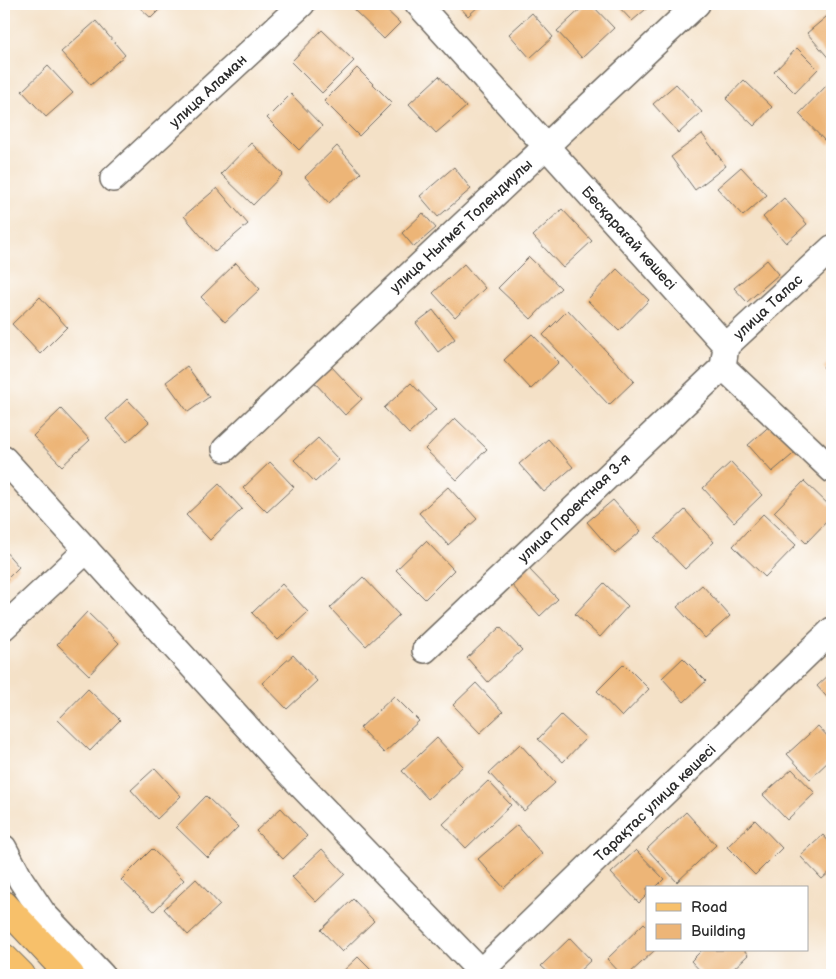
<svg xmlns="http://www.w3.org/2000/svg" width="836" height="979" font-family="'Balsamiq Sans',sans-serif">
  <style>
    .building { fill: #edb577 }
    .lines { fill: none; stroke-linecap: round; stroke-linejoin: round }
    .minor-casing { stroke: #716b62; stroke-width: 28 }
    .major-casing { stroke: #716b62; stroke-width: 30 }
    .minor { stroke: #fff; stroke-width: 25 }
    .major { stroke: #f7c06b; stroke-width: 28 }
    .labels { text-anchor: middle; stroke-width: 5; stroke-linejoin: round; paint-order: stroke }
    .street-label { font-size: 15px; fill: #2b2b2b; stroke: #fff }
  </style>
  <rect width="100%" height="100%" fill="#fff"/>
  <filter id="ink" filterUnits="userSpaceOnUse"><feTurbulence type="fractalNoise" baseFrequency=".02" numOctaves="2"/><feDisplacementMap in="SourceGraphic" scale="10" xChannelSelector="R" yChannelSelector="G"/><feConvolveMatrix kernelMatrix="1 2 1 2 8 2 1 2 1" color-interpolation-filters="sRGB"/></filter>
  <filter id="wash" filterUnits="userSpaceOnUse"><feTurbulence type="fractalNoise" baseFrequency=".0096" numOctaves="4" result="noise"/><feDisplacementMap in="SourceGraphic" scale="20" xChannelSelector="R" yChannelSelector="G"/><feGaussianBlur stdDeviation="1.12" result="paint"/><feColorMatrix in="noise" values="0 0 0 0 0 0 0 0 0 0 0 0 0 0 0 0 0 1.4 0 .05"/><feComposite in="paint" operator="in"/></filter>
  <g filter="url(#wash)">
    <rect width="100%" height="100%" fill="#f4e1c7"/>
    <g id="blocks">
      <path class="building" d="M136,4H165L151,18Z
        M353,4H380L400,23L384,39L351,7Z
        M457,4H481L468,16Z
        M586,4H591L614,28L582,58L557,31Z
        M616,4H652L632,21Z
        M832,12V62L807,33Z
        M532,13L553,37L530,58L509,34Z
        M96,21L125,55L91,85L61,52Z
        M322,30L354,61L322,93L291,62Z
        M797,48L818,69L795,93L774,72Z
        M48,66L73,93L46,117L22,91Z
        M357,68L392,103L359,136L324,101Z
        M439,76L466,107L436,133L409,104Z
        M744,80L772,107L754,126L726,99Z
        M676,84L702,112L679,133L653,104Z
        M827,85L832,90V142L829,145L799,114Z
        M291,94L322,126L299,150L267,118Z
        M702,134L726,166L695,190L671,157Z
        M251,143L283,174L253,205L221,174Z
        M337,146L361,173L329,203L305,177Z
        M454,167L471,189L438,217L420,196Z
        M741,167L767,195L743,216L717,188Z
        M217,188L248,224L215,252L184,216Z
        M784,198L807,224L786,243L763,217Z
        M562,209L592,241L563,268L533,236Z
        M423,213L436,228L414,247L402,233Z
        M529,257L561,288L531,319L498,288Z
        M767,260L779,274L747,302L734,288Z
        M236,263L260,289L225,322L201,297Z
        M464,264L485,288L455,317L433,293Z
        M617,269L649,300L619,331L587,300Z
        M40,297L67,327L40,354L12,324Z
        M433,310L455,339L438,352L416,323Z
        M568,310L634,381L609,405L543,335Z
        M532,334L559,362L531,389L504,360Z
        M832,358V376L823,367Z
        M330,365L362,399L345,415L313,381Z
        M187,366L209,397L188,412L166,382Z
        M411,383L436,409L409,434L384,408Z
        M127,399L149,422L127,442L106,419Z
        M61,409L90,440L62,466L33,436Z
        M455,418L487,449L457,480L425,449Z
        M774,422L798,450L772,472L748,445Z
        M318,438L339,460L315,482L294,460Z
        M548,439L573,467L544,492L519,464Z
        M270,462L294,487L267,512L243,488Z
        M731,462L762,495L734,522L703,488Z
        M804,481L832,508V516L806,543L774,512Z
        M219,484L242,509L210,540L186,515Z
        M448,487L477,519L448,545L419,513Z
        M613,500L641,531L615,554L587,522Z
        M685,510L714,542L685,569L655,538Z
        M763,514L796,545L765,577L733,546Z
        M426,541L454,570L425,599L396,570Z
        M4,550L19,567L4,582Z
        M527,567L558,599L540,616L510,583Z
        M363,577L399,615L366,646L330,608Z
        M604,583L628,606L600,637L575,614Z
        M282,584L308,612L278,640L252,613Z
        M702,585L730,616L705,638L677,607Z
        M87,612L119,643L89,675L57,644Z
        M500,627L522,650L488,682L467,658Z
        M293,655L317,681L287,709L262,683Z
        M683,658L706,681L684,702L662,678Z
        M624,664L649,689L622,717L597,691Z
        M832,672V703L817,686Z
        M476,683L503,712L480,733L453,705Z
        M88,689L120,720L90,751L58,720Z
        M394,696L419,721L384,753L360,728Z
        M561,715L586,738L563,762L538,739Z
        M818,726L832,741V758L810,779L787,754Z
        M437,738L463,766L428,799L402,771Z
        M520,744L555,783L524,811L489,773Z
        M155,768L181,796L157,819L131,790Z
        M792,769L815,793L787,820L763,795Z
        M488,781L511,805L466,848L443,824Z
        M206,796L238,827L208,858L176,827Z
        M281,808L307,836L283,859L256,831Z
        M686,812L716,845L677,882L647,849Z
        M755,820L782,848L755,875L727,847Z
        M517,825L542,854L504,888L478,859Z
        M823,835L832,845V870L822,879L800,856Z
        M152,849L184,880L154,911L121,880Z
        M322,849L345,874L316,902L292,877Z
        M636,850L664,879L655,888H647V895L639,903L611,873Z
        M196,879L220,905L188,935L164,909Z
        M353,899L374,921L342,952L321,930Z
        M644,923L647,926V950H655L628,975H622L607,959Z
        M570,938L591,960L575,975H551L541,966Z
        M702,950H744L748,955L727,975H704L691,961Z
        M358,957L376,975H339Z"/>
    </g>
  </g>
  <g filter="url(#ink)">
    <use href="#blocks" fill-opacity="0" stroke="#716b62" stroke-width="1"/>
    <g class="lines">
      <g class="minor-casing">
        <path id="minor" d="M418,4L726,346L723,367L832,470
          M113,179L302,4
          M726,346L832,248
          M225,449L697,4
          M4,459L287,771L481,972
          M4,627L87,550
          M425,650L723,367
          M4,848L21,880L43,913L102,975
          M477,975L832,630"/>
      </g>
      <g class="major-casing">
        <path id="major" d="M4,905L70,975
          M4,958L21,975"/>
      </g>
      <use href="#minor" class="minor"/>
      <use href="#major" class="major"/>
    </g>
  </g>
  <g class="labels">
    <g class="street-label">
      <text transform="translate(208 91) rotate(-43)" y="5">улица Аламан</text>
      <text transform="translate(461 226) rotate(-43)" y="5">улица Ныгмет Толендиулы</text>
      <text transform="translate(629 238) rotate(48)" y="5">Бесқарағай көшесі</text>
      <text transform="translate(768 307) rotate(-43)" y="5">улица Талас</text>
      <text transform="translate(574 508) rotate(-44)" y="5">улица Проектная 3-я</text>
      <text transform="translate(655 803) rotate(-44)" y="5">Тарақтас улица көшесі</text>
    </g>
  </g>
  <rect width="836" height="979" fill="none" stroke="#fff" stroke-width="20"/>
  <rect x="646" y="886" width="162" height="65" fill="#ffffff" stroke="#aaaaaa"/>
  <rect x="656" y="903" width="25" height="8" fill="#f7c06b" stroke="#aaaaaa"/>
  <text x="691" y="912" font-size="15" fill="#2b2b2b">Road</text>
  <rect x="656" y="924" width="25" height="15" fill="#edb577" stroke="#aaaaaa"/>
  <text x="691" y="936" font-size="15" fill="#2b2b2b">Building</text>
</svg>
